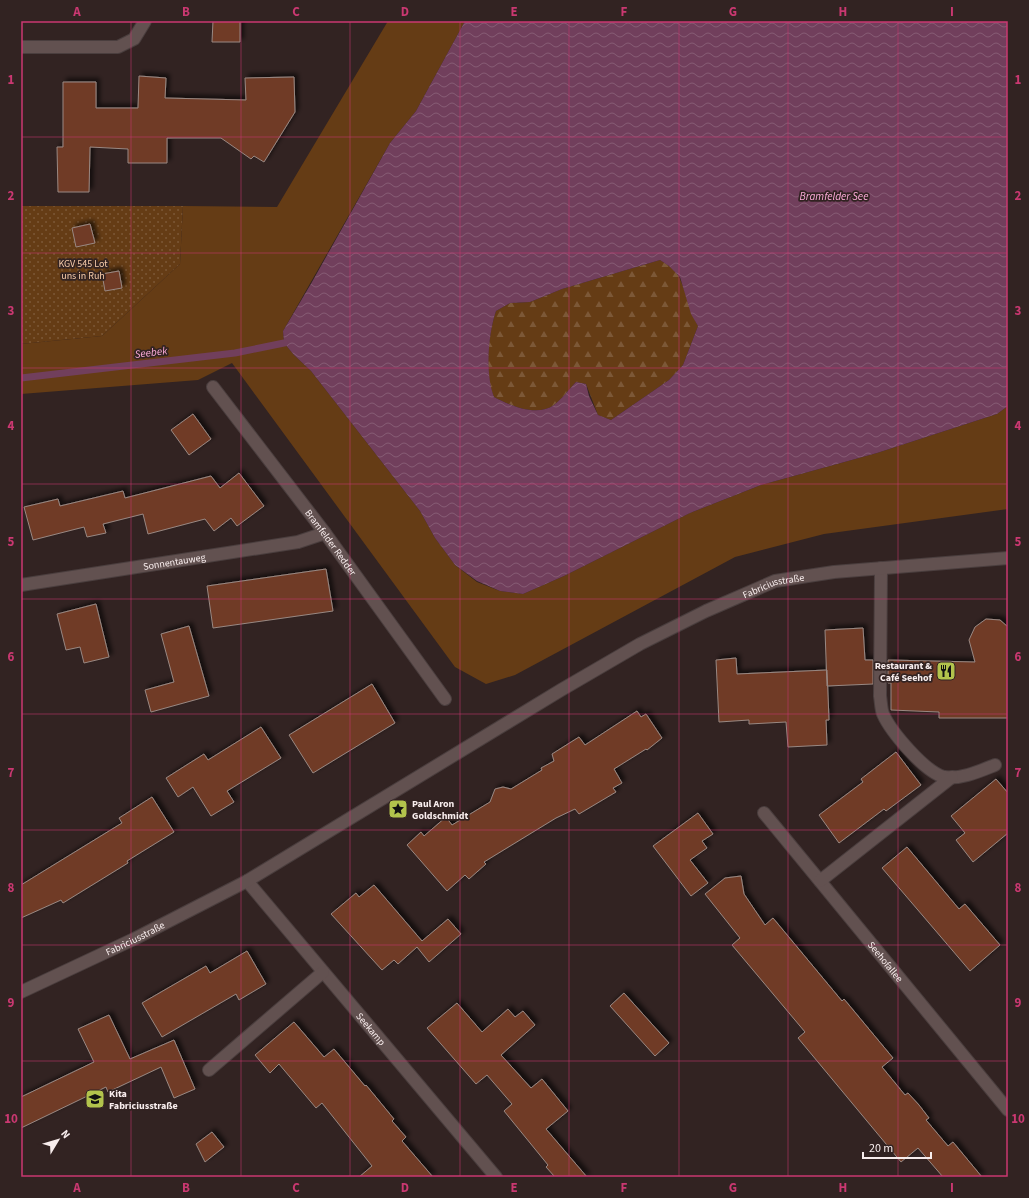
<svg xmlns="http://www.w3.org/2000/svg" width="1029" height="1198" font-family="'Source Sans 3',sans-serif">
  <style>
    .grass { fill: url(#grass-dots) }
    .forest { fill: url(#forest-firs) }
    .park { fill: #653c15 }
    .water { fill: url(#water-waves); fill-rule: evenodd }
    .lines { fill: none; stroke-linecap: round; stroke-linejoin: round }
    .stream { stroke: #713f5c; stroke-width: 7 }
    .building { fill: #6f3a26; stroke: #998882; filter: url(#shadow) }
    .minor-casing { stroke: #4a3e3e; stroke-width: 14 }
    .minor { stroke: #625150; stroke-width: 12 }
    .grid { fill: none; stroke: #ca3871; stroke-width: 1; stroke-opacity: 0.55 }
    .labels { text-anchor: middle; stroke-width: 3.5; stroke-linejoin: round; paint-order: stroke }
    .park-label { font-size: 10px; fill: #f8cdab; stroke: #322322 }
    .street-label { font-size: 10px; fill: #f8eded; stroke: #322322 }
    .poi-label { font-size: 10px; font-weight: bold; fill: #f8eded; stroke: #322322; text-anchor: start }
    .water-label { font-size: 11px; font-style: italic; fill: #fdacd9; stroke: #322322 }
    .neatline { fill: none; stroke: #ca3871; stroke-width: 1.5 }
    .grid-label { font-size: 13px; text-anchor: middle; font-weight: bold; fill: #ca3871 }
  </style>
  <defs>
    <pattern id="grass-dots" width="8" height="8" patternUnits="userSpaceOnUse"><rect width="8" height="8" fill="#653c15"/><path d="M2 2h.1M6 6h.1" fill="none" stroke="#7c5837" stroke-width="1.8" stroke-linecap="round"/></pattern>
    <pattern id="forest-firs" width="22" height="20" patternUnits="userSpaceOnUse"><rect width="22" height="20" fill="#653c15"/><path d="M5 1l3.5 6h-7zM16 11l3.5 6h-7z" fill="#7c5837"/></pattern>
    <pattern id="water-waves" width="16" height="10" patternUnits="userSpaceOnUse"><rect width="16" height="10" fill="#713f5c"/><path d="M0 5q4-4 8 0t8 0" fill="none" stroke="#865b74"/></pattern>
    <filter id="shadow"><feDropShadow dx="3.5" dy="-3.5" stdDeviation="2" flood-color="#0009"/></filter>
  </defs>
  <rect width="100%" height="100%" fill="#322322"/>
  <path class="grass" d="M21,206H183L180,264L102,336L21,344Z"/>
  <path class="forest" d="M660,260C667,264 677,271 680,279C687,295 689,310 698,326L683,365L669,380L611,420L598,415L586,384L576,382C569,389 562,399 554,405C537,417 511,406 494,397C484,373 488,336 496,311L510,303L530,302L562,289Z"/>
  <path class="park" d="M388,21H465L416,111L390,143L283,331L284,343L294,355L311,371L420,511L435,538L455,565L477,582L500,591L523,594L564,576L690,513L761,485L877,453L997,414L1008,406V509L824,534L735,557L515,675L486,684L455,667L232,363L198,380L21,394V344L102,336L180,264L183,206L277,207Z"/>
  <path class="water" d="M465,21H1008V406L997,414L877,453L761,485L690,513L564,576L523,594L500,591L477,581L455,565L435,538L420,511L311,371L294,355L284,343L283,331L312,282L390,143L416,111ZM660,260L669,266L680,277L691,314L698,326L683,365L669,380L611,420L598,415L589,396L586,384L576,382C569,389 562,399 554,405C537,417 511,406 494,397C485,374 488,335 496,311L510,303L530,302L562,289Z"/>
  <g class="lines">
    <path class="stream" d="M21,378L235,353L284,343"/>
  </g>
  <path class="building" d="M213,21H240V42H212Z
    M139,76L166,78L165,98L246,100L245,78L294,77L295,112L264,162L254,156L251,159L221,138H167V163H128V149L90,147L89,192H58L57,147H63V82H96V108H138Z
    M90,224L95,243L76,247L72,228Z
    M119,271L122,288L105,291L102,274Z
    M193,414L211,439L189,455L171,430Z
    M239,473L264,506L237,526L231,518L214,531L205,519L148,534L143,514L103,524L106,533L87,537L84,527L33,540L24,507L58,499L60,506L123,491L125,498L211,476L220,488Z
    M326,569L333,611L213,628L207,586Z
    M96,604L109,657L84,663L80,647L66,650L57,614Z
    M986,619L1000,620L1008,627V718H939V712L891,710V683H888V660L975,662L969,640L975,627Z
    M189,626L209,696L151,712L145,690L174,682L161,634Z
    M863,628L865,660H873V684L827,686L825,630Z
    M736,658L737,674L827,670L829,720H826L827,745L788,747L786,722L749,724V720L719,722L716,660Z
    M372,684L395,723L313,773L289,735Z
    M637,711L641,717L646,714L662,738L647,750L646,749L614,769L622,783L613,788L616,792L579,814L575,809L556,818L484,862L486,864L469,879L465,875L447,891L407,845L421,832L424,836L446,817L452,825L490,802L495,789L503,787L511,789L542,770L541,768L554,761L552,754L579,737L585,745Z
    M261,727L281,758L227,791L234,802L211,816L193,787L178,797L166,778L204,754L208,760Z
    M896,752L921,785L886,811L884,809L839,843L819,815L863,782L861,779Z
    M996,779L1008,793V833L973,862L956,840L965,833L951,816Z
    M152,797L174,832L127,861L128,863L63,903L61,900L21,918V885L122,823L119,818Z
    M698,813L713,834L702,841L707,848L690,860L708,883L691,896L653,846Z
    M907,847L959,909L965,904L1000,945L970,971L882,868Z
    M741,876L744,894L765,925L773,918L842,1001L844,999L893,1058L882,1067L905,1095L908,1093L919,1105L929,1118L926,1120L948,1146L953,1142L982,1177H943L918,1148L901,1162L798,1038L805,1032L732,945L740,938L705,894L725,878Z
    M374,885L422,941L448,919L461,934L429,962L417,947L398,964L394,960L382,970L331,914L356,893L359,897Z
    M247,951L266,984L239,1000L236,994L162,1037L142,1003L206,966L210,973Z
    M624,993L669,1043L655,1056L610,1006Z
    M457,1003L482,1032L508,1009L515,1017L523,1011L535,1025L501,1055L531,1088L542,1079L568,1111L546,1129L587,1177H555L546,1167L548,1165L504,1111L512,1104L487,1075L476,1084L427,1028Z
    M109,1015L130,1059L174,1040L195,1089L174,1098L161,1067L108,1092L106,1087L21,1128V1097L94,1062L78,1029Z
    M294,1022L324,1057L334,1049L365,1086L366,1085L394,1119L392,1121L406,1137L402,1141L433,1177H359L372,1166L322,1103L316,1108L279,1064L270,1073L255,1055Z
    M212,1132L224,1147L205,1162L196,1144Z"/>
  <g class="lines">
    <g class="minor-casing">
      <g id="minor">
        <path d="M21,47H118L134,39L145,21"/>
        <path id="s1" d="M213,387L325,533L445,699"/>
        <path d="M881,568L880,696C881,702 881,709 883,714C891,732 925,772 944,777C960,780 980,771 995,765"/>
        <path id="s2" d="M21,585L298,542L325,533"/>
        <path id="s3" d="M764,813L1008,1110"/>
        <path id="s4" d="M247,881L496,1177"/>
        <path d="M820,881L952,777"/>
        <path id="s5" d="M21,992L134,939L247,881L561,690L640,644L706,611L775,581L834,572L1008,558"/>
        <path d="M209,1070L323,972"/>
      </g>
    </g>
    <use href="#minor" class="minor"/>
  </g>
  <path class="grid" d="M131,21V1177M241,21V1177M350,21V1177M460,21V1177M569,21V1177M679,21V1177M788,21V1177M898,21V1177M21,137H1008M21,253H1008M21,368H1008M21,484H1008M21,599H1008M21,714H1008M21,830H1008M21,945H1008M21,1061H1008"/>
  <defs>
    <g id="restaurant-square" transform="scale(1)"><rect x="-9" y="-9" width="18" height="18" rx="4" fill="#b2c34c" stroke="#322322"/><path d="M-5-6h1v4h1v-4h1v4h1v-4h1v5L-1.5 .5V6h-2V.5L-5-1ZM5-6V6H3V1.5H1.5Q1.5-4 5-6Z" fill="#111"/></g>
    <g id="sight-square" transform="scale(1)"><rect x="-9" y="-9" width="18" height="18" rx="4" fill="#b2c34c" stroke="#322322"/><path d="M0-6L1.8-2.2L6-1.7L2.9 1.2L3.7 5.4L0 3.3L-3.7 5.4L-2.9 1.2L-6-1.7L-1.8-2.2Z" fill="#111"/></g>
    <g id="school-square" transform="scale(1)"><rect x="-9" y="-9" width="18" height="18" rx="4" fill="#b2c34c" stroke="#322322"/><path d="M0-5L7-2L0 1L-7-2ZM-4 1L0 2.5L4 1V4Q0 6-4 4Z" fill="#111"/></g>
  </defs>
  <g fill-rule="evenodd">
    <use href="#restaurant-square" x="946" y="671"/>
    <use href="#sight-square" x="398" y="809"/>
    <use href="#school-square" x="95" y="1099"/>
  </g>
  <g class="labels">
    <g class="park-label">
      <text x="83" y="267">KGV 545 Lot<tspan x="83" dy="12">uns in Ruh</tspan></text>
    </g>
    <g class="street-label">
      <text dy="4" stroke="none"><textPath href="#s1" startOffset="195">Bramfelder Redder</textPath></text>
      <text dy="4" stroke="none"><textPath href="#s2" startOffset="155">Sonnentauweg</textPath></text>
      <text dy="4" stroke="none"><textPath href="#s5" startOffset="857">Fabriciusstraße</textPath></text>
      <text dy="4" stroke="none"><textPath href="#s5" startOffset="126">Fabriciusstraße</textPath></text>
      <text dy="4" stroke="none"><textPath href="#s3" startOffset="192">Seehofallee</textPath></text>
      <text dy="4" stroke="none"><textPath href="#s4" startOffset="193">Seekamp</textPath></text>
    </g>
    <g class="poi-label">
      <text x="932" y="669" text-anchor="end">Restaurant &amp;<tspan x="932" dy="12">Café Seehof</tspan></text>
      <text x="412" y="807">Paul Aron<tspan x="412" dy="12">Goldschmidt</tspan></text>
      <text x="109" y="1097">Kita<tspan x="109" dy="12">Fabriciusstraße</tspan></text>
    </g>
    <g class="water-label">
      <text x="834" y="200">Bramfelder See</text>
      <text transform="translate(151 352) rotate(-7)" y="4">Seebek</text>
    </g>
  </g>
  <rect width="1029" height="1198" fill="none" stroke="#322322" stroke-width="44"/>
  <g transform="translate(58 1140) rotate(52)" stroke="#322322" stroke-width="3" paint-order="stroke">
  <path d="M0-3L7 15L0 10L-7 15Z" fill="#f8eded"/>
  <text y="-6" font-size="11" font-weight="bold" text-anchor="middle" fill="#f8eded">N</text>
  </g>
  <path d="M863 1152v6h68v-6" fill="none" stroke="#f8eded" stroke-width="2"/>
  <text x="869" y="1152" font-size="12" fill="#f8eded" stroke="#322322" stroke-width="3" paint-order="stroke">20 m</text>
  <rect x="22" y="22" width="985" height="1154" class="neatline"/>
  <g class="grid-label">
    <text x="77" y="16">A</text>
    <text x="186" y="16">B</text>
    <text x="296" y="16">C</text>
    <text x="405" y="16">D</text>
    <text x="514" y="16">E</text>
    <text x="624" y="16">F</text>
    <text x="733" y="16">G</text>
    <text x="843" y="16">H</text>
    <text x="952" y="16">I</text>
    <text x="11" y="84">1</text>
    <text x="1018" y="84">1</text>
    <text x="11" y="200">2</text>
    <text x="1018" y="200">2</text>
    <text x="11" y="315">3</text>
    <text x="1018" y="315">3</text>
    <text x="11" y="430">4</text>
    <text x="1018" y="430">4</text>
    <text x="11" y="546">5</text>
    <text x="1018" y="546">5</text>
    <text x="11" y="661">6</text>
    <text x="1018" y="661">6</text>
    <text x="11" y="777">7</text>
    <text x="1018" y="777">7</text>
    <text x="11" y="892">8</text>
    <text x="1018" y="892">8</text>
    <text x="11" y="1007">9</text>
    <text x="1018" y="1007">9</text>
    <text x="11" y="1123">10</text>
    <text x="1018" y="1123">10</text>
    <text x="77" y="1192">A</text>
    <text x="186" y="1192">B</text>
    <text x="296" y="1192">C</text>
    <text x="405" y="1192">D</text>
    <text x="514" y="1192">E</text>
    <text x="624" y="1192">F</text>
    <text x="733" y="1192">G</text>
    <text x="843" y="1192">H</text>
    <text x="952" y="1192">I</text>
  </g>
</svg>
